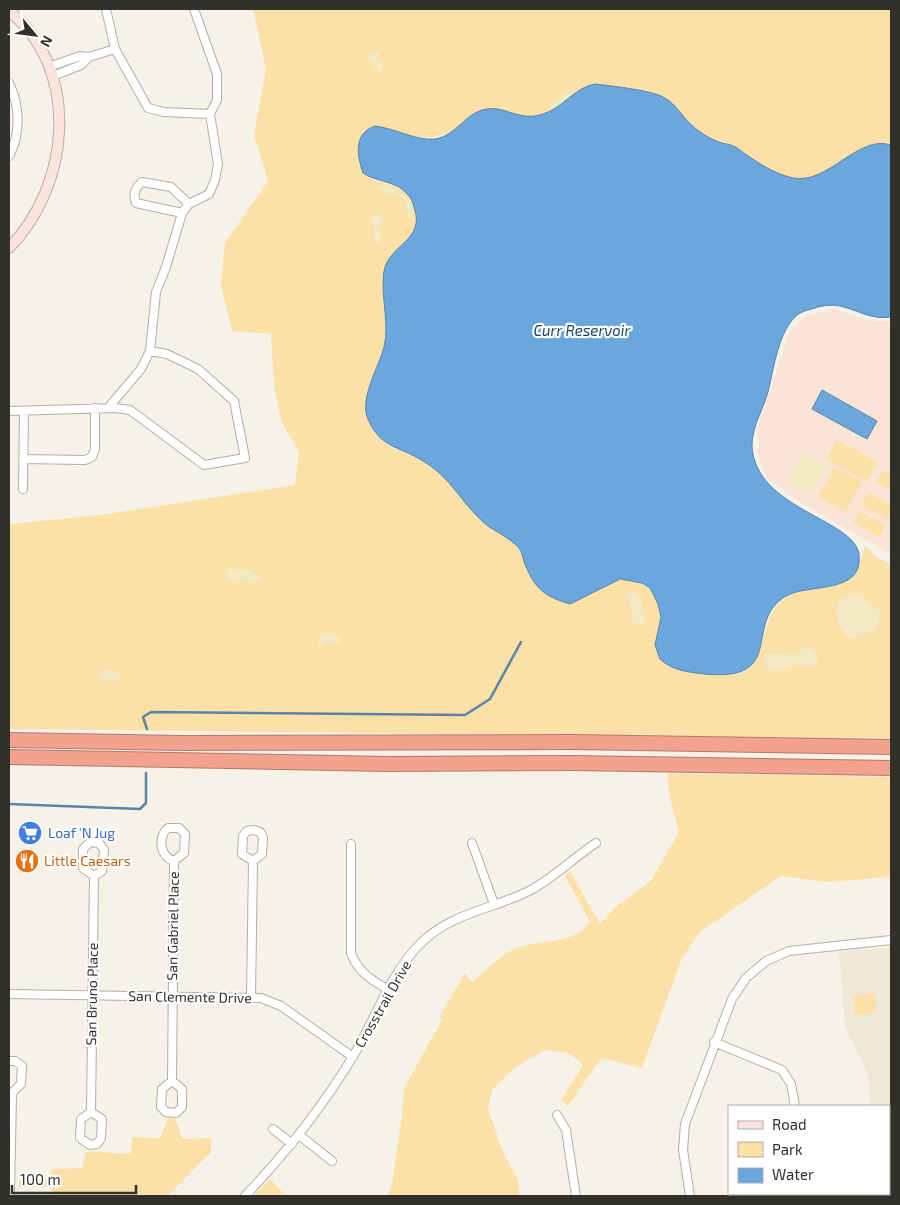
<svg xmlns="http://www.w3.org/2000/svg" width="900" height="1205" font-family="'Exo 2',sans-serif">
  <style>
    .commercial { fill: #f9e4d6 }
    .built { fill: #f0e8d6 }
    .green { fill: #fbe1a8 }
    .sand { fill: #f3e9c4 }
    .water { fill: #6aa7de; stroke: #5983a8 }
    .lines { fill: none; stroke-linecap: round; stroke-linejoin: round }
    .stream { stroke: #5983a8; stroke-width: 2.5 }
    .street-casing { stroke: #b4afa5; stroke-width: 10 }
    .secondary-casing { stroke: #b4afa5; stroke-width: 12 }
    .highway-casing { stroke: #af7a6d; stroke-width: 16 }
    .street { stroke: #fff; stroke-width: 8 }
    .secondary { stroke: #fbe3de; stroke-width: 10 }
    .highway { stroke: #f3a290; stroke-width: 14 }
    .labels { text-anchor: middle; stroke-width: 4.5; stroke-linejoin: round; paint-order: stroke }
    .shop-label { font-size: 14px; fill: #366cbe; stroke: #fff; text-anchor: start }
    .food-label { font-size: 14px; fill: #c56008; stroke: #fff; text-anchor: start }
    .street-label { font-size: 14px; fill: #31302b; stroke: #fff }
    .water-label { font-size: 15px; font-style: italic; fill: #19456a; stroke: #fff }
  </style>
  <rect width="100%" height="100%" fill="#f7f2e7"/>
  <path class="commercial" d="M834,309L871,321H891V555L802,503L767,479L758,454V427L790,331L805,316Z"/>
  <path class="built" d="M891,947V1196H881L880,1194H889V1106H871L867,1071L845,1027L839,952Z"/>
  <path class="green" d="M253,9H891V145C865,142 840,163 818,175C797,186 765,169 747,157C743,154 740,149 736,147C722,139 710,141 694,128C682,118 675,105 662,96L578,90C537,126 529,117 479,110C456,127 445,142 415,136L371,179L397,187L407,193L417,214L416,227L409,239L390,257L384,300L387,322L384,345L367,397V417L389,446L425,462L445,477L481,520L516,544L521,551L524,562L590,596C599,588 609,580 621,579C643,576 661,596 661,618C660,626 657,636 655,645C680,668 682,675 718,674C724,674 731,675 737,674C768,669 758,614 786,597C807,583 835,592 854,574C860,568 862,554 865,546L877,558L891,564V739L9,729V524L101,515L295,485L299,452L281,421L274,385L271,334L232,331L221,285L225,243L268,181L254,135L266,69Z
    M837,440L878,462L867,482L826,460Z
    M834,467L862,482L846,512L818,497Z
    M883,470L891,474V490L876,482Z
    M868,492L891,505V512L887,519L861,505Z
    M859,511L885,525L879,537L853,523Z
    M668,773L891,777V877L827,882L781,876L700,932L682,958L642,1068L601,1058L568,1106L561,1100L583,1065L569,1053L545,1050L514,1068L492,1090L488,1108L502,1150L518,1180L519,1196H387L392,1184L402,1116L404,1088L442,1020L439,1017L465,973L472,982C484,972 496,960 509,952C533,937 572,948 590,922L565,876L570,871L600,924L619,904L650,882L679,832C674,811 667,794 668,773Z
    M875,993L877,1012L855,1015L853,996Z
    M168,1118H175L182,1139L211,1138V1152L168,1196H52V1187H19V1180L51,1179V1169L82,1168L86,1152C103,1150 113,1155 131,1153L132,1137L160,1138Z
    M270,1179L286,1196H254Z"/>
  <path class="sand" d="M370,51L379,53L377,59L383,64L382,70L376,69L368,57Z
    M567,89L571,92L570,99L553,110L550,104L559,99Z
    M384,185C396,189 420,202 410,218L407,216C410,188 387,198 377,188Z
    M376,213L385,218L379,228L381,241L377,243L374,240V227L370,218Z
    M802,451L828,464L811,495L788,481Z
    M231,568L240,571L249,569L254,574H259L260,580L255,583L244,579L238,581L229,580L226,572Z
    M633,590C641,596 646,615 644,624L635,625L631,617L632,610L627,595Z
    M858,594L863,596L871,607L882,611L875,629L853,639C840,634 831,614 839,601C843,595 851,595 858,594Z
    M323,632L339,637L340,641L337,644L329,641L320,646L317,643Z
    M805,646L811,648L817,658V664L813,668L804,667L798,663L790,669H769L763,660L764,654L791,655L798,653Z
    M109,670L120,674V681L112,679L103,680L99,677L102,671Z"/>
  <path class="water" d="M595,84C612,86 649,90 663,97C677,104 683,119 696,129C704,135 712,140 722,143C727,144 733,145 737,148C754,160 771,173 793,178C828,185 858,134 891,145V317C874,320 861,312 844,307C834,304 824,305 815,308C809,310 802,311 797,315C778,332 774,368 768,392C763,410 752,426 752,446C755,509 854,519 859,554C864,595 809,583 786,596C742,622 788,682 705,674C688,672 673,671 660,659L655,645L661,617L658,604L650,588L642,583L620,579L570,604C544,596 535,589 525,564C522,556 522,549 515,544C505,535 491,530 481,520C461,501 448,475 423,461C399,446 380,448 368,419C359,398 379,367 384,347C390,322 380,296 384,271C389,244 426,241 414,207C413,203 411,197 407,194C397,181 376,182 363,173C357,155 353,134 375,126C394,128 416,141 435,139C456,136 467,111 487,109C506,106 519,122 543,114C563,108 575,87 595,84Z
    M822,390L877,421L867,439L812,409Z"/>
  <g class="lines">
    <path class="stream" d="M147,729L143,717L151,712L465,715L490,699L521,642
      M9,804L140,809L146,803V773"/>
    <g class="street-casing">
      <path id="street" d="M106,9L115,49L148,108L164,112L210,114
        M49,67L80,56L89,57L115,49
        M53,76L81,65L89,57
        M9,83C20,106 21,134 9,156
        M182,213L136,203C133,194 134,189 142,182L171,187L189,204
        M108,408L141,369L150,351
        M9,411L115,408L130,410L204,465L245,458L234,401L198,369L167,354L150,351L156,292L166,267L182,213L189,204L209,194L215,180L218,164L210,114L217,100V74L194,9
        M23,459L85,460L92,457L95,449V408
        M23,489L24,412
        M168,828H179L185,834L184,853L174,861C160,857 157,837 168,828Z
        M254,830L260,832L263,837L262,854L253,861L242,854L243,836L247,831Z
        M90,842L99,843L104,850L102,871L94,876L83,868V849Z
        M472,843L494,904
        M351,844V953C358,972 371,980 389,990
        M9,994L261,998L281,1006L353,1057
        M251,997L253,861
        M714,1042L782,1070L791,1084L795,1106
        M9,1061H15L22,1066L21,1084L12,1093
        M172,1081L174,861
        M172,1081L182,1089V1107L176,1113L166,1112L161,1107L162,1089Z
        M91,1112L94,876
        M91,1112L102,1119L101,1138L97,1144L90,1145L80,1138L81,1119Z
        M557,1115L566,1130L576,1196
        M273,1129L292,1144
        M299,1135L332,1161
        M802,1194V1196
        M10,1196L12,1093
        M245,1196C287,1152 324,1105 355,1053C376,1017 391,972 421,943C451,913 493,909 529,891C554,878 573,858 596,843
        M690,1196L683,1150L685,1124L732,999L746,978L766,961L789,951L891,940"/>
    </g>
    <g class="secondary-casing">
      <path id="secondary" d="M9,11C81,69 71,185 9,248"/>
    </g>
    <g class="highway-casing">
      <path id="highway" d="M9,740L183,743L572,742L891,747
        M9,757L388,764L572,763L891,768"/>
    </g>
    <use href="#street" class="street"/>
    <use href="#secondary" class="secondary"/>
    <use href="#highway" class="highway"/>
  </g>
  <defs>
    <g id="supermarket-disc" transform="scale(1.25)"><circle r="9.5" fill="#3f7fe0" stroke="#fff"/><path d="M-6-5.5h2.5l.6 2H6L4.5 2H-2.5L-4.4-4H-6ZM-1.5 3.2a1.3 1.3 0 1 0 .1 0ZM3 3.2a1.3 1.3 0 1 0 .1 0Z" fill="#fff"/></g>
    <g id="restaurant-disc" transform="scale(1.25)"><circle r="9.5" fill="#e8710a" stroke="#fff"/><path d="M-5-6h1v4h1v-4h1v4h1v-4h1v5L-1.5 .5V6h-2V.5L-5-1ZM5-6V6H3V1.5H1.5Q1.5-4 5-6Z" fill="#fff"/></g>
  </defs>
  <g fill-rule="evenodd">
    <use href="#supermarket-disc" x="30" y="833"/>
    <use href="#restaurant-disc" x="27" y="861"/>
  </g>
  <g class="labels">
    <g class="shop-label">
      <text x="48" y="838">Loaf 'N Jug</text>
    </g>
    <g class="food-label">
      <text x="44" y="866">Little Caesars</text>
    </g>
    <g class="street-label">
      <text transform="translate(173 926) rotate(-89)" y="5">San Gabriel Place</text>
      <text transform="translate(92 994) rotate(-89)" y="5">San Bruno Place</text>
      <text transform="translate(190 997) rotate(1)" y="5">San Clemente Drive</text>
      <text transform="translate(383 1004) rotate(-60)" y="5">Crosstrail Drive</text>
    </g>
    <g class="water-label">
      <text x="582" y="336">Curr Reservoir</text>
    </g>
  </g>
  <rect width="900" height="1205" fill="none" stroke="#31302b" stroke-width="20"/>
  <rect x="728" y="1105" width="162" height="90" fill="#ffffff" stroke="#adacaa"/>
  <rect x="738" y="1121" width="25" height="8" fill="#fbe3de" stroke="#adacaa"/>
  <text x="772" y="1130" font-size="15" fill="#31302b">Road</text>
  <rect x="738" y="1142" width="25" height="15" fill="#fbe1a8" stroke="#adacaa"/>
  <text x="772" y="1155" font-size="15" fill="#31302b">Park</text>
  <rect x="738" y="1168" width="25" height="15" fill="#6aa7de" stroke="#adacaa"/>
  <text x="772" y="1180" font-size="15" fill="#31302b">Water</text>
  <g transform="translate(35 35) rotate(119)" stroke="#ffffff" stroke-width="4" paint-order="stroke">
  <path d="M0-4L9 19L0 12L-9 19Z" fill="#31302b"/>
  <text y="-8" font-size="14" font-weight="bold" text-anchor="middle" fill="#31302b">N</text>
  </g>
  <path d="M12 1185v8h124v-8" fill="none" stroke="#31302b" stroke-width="2.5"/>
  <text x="20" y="1185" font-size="15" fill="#31302b" stroke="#ffffff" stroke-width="4" paint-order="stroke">100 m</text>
</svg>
